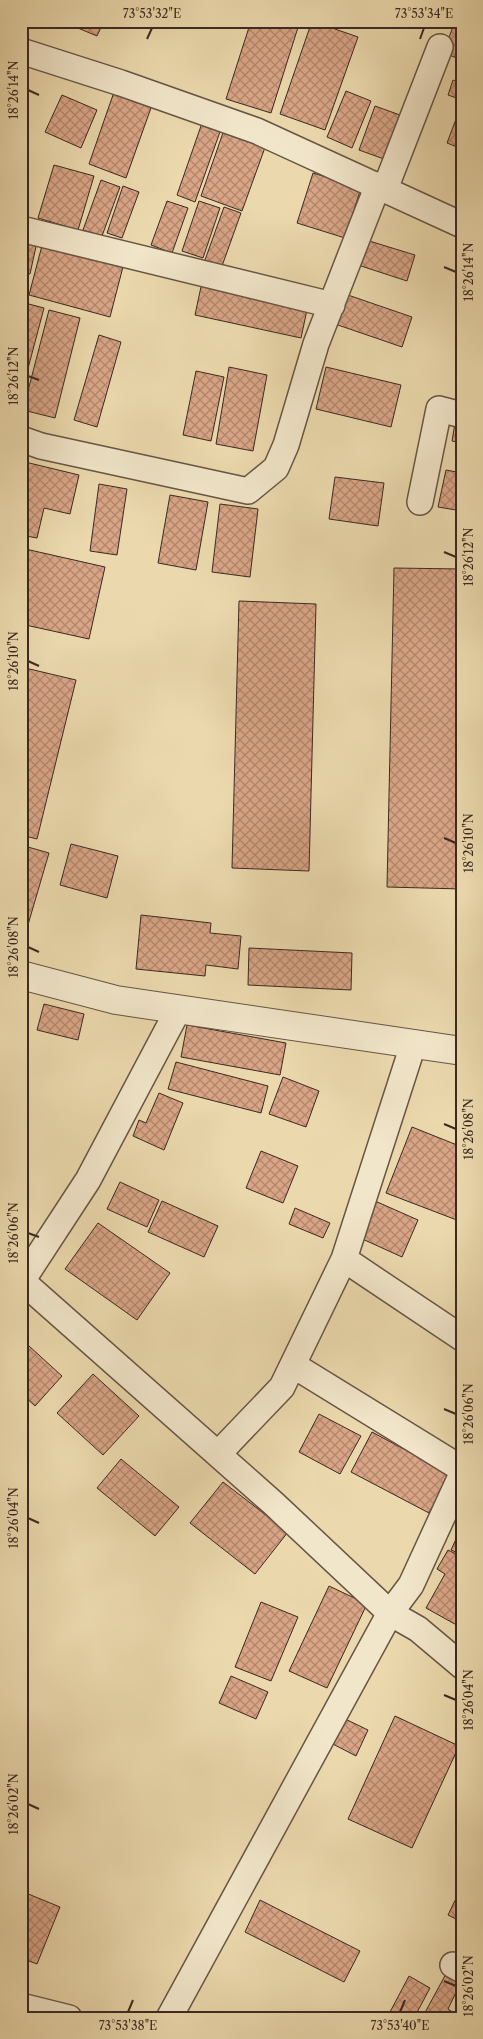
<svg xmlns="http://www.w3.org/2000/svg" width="483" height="2039" font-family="'Libre Caslon Text',serif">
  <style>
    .building { fill: url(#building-cross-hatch); stroke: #3b2922 }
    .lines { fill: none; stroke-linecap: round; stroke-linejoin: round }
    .minor-casing { stroke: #675545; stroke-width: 28 }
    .tertiary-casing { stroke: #675545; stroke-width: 30 }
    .minor { stroke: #f2e6ca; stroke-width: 25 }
    .tertiary { stroke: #f2e6ca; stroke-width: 28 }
    .ticks { fill: none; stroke: #3b2922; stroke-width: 2 }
    .neatline { fill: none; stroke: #3b2922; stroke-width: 2 }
    .ticks-label { font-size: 12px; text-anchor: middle; fill: #3b2922 }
  </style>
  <defs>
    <pattern id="building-cross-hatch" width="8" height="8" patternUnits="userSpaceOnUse" patternTransform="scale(1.25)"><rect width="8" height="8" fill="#d9a586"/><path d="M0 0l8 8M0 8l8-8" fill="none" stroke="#b1866d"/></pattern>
  </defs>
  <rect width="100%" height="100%" fill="#ebd9ad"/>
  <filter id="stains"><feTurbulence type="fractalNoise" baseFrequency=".004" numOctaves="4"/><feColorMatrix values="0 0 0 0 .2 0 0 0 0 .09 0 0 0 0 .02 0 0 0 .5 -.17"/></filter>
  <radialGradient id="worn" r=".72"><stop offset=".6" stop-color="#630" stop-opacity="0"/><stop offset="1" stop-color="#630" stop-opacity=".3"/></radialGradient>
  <path class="building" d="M61,21H104L97,36Z
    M251,21H300L271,113L226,99Z
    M312,21L358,37L325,130L280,114Z
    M455,21H462V60L449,55L453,46L447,43Z
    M453,80L462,84V100L448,95Z
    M346,91L371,101L352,148L327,137Z
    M114,92L152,105L126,178L89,164Z
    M62,95L97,110L81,148L45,132Z
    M462,103V149L447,143Z
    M375,106L400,115L384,159L359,150Z
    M202,123L221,129L195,202L177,195Z
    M225,127L267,142L242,211L201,196Z
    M54,165L94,176L78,230L38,218Z
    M313,173L361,188L345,238L297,223Z
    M101,180L120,187L102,236L83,230Z
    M123,186L139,192L122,238L107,233Z
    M167,201L188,208L172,253L151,245Z
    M199,201L220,208L203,258L182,251Z
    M224,207L241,213L222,266L205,260Z
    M21,234L38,237L30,274L21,272Z
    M44,238L125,259L110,317L29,295Z
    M366,240L415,255L407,281L358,265Z
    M202,282L308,305L301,338L195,315Z
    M345,294L412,317L402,347L335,324Z
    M21,302L44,308L21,395Z
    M49,310L80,318L55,418L23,410Z
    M99,335L121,342L97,427L74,420Z
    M229,367L267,375L253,451L216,444Z
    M326,367L401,385L391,427L316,409Z
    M196,371L224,377L211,441L183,435Z
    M456,417L462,418V443L452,441Z
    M21,461L79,475L70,514L44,508L37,538L21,535Z
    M446,470L462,473V511L438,507Z
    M335,477L384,483L378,526L329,519Z
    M99,484L127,489L117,555L90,551Z
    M170,495L208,502L196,570L158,563Z
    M220,504L258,509L250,577L212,572Z
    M21,548L105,567L89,639L21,624Z
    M394,568L462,569V889L387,887Z
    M239,601L316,604L309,871L232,868Z
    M21,667L76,680L37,839L21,835Z
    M71,844L118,856L107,898L60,885Z
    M21,845L49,853L25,935L21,934Z
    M141,915L211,923L210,933L241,936L238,969L206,965L205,976L136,969Z
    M249,948L352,953L351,990L248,985Z
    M44,1004L84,1014L78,1040L37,1030Z
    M187,1025L286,1043L280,1075L181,1057Z
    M176,1062L268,1086L261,1113L168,1089Z
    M283,1077L319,1091L306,1127L269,1114Z
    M159,1093L183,1103L164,1150L133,1136L139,1120L146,1123Z
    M412,1127L462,1147V1222L386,1193Z
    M261,1151L298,1166L283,1203L246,1188Z
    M120,1182L159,1200L147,1227L107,1209Z
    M162,1201L218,1226L204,1257L148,1232Z
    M375,1201L418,1220L402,1257L358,1237Z
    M295,1208L330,1223L323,1238L289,1224Z
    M98,1223L170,1273L137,1320L65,1269Z
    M29,1346L62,1376L35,1406L21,1393V1355Z
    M93,1374L139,1416L103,1455L57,1413Z
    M319,1414L361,1436L340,1474L299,1452Z
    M372,1432L450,1474L429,1513L351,1472Z
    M121,1459L179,1507L155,1536L97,1488Z
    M223,1482L288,1532L255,1574L190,1523Z
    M462,1526V1555L451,1550Z
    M448,1550L462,1557V1628L426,1608L445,1574L437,1569Z
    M329,1586L367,1604L327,1688L289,1671Z
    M261,1602L298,1617L271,1681L235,1667Z
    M231,1676L268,1692L256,1719L219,1703Z
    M395,1716L459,1746L412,1848L348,1819Z
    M341,1717L368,1730L356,1756L329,1742Z
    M462,1886V1922L448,1915Z
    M21,1891L60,1907L37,1964L21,1958Z
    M260,1900L360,1951L344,1982L245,1932Z
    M447,1972L462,1980L448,2009L462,2018H422Z
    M409,1976L430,1988L414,2018H401L390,2012Z"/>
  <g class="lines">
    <g class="minor-casing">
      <path id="minor" d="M21,51L121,83L257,131L462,225
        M385,189L440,47
        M21,229L332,305
        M21,439L41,446L248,491L276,468L286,445L316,344L378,185
        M420,502L439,409L462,415
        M178,1010L88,1180L22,1281L273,1503L390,1613L418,1629L462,1666
        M344,1259L462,1338
        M293,1365L462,1469
        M218,1454L282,1387L344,1259L413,1045
        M453,1965L462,1970
        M21,2006L69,2018
        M169,2018L390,1613L411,1585L462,1474"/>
    </g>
    <g class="tertiary-casing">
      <path id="tertiary" d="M21,975L116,1000L462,1051"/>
    </g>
    <use href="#minor" class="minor"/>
    <use href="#tertiary" class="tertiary"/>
  </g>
  <path class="ticks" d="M147,39L152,28M420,39L424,28M28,90L39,95M444,267L456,272M28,376L39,380M444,552L456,557M28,661L39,666M444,838L456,843M28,947L39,952M444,1124L456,1129M28,1233L39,1237M444,1409L456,1414M28,1518L39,1523M444,1695L456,1700M28,1804L39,1809M444,1981L456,1986M128,2012L133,2000M400,2012L405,2000"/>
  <rect width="483" height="2039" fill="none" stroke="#ebd9ad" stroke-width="55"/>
  <rect x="28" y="28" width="428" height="1984" class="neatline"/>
  <g class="ticks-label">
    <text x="152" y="18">73°53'32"E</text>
    <text x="424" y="18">73°53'34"E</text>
    <text transform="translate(14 90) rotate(-90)" y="4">18°26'14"N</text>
    <text transform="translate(469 272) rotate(-90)" y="4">18°26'14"N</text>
    <text transform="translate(14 376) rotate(-90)" y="4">18°26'12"N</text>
    <text transform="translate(469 557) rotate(-90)" y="4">18°26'12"N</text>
    <text transform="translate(14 661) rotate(-90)" y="4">18°26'10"N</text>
    <text transform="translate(469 843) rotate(-90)" y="4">18°26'10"N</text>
    <text transform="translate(14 947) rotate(-90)" y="4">18°26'08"N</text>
    <text transform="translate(469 1129) rotate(-90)" y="4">18°26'08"N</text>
    <text transform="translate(14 1233) rotate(-90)" y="4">18°26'06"N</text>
    <text transform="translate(469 1414) rotate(-90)" y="4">18°26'06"N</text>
    <text transform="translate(14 1518) rotate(-90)" y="4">18°26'04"N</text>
    <text transform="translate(469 1700) rotate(-90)" y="4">18°26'04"N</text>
    <text transform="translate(14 1804) rotate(-90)" y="4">18°26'02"N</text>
    <text transform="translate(469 1986) rotate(-90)" y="4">18°26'02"N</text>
    <text x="128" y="2030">73°53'38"E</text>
    <text x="400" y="2030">73°53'40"E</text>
  </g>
  <rect width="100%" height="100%" filter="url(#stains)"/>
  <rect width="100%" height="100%" fill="url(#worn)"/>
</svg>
